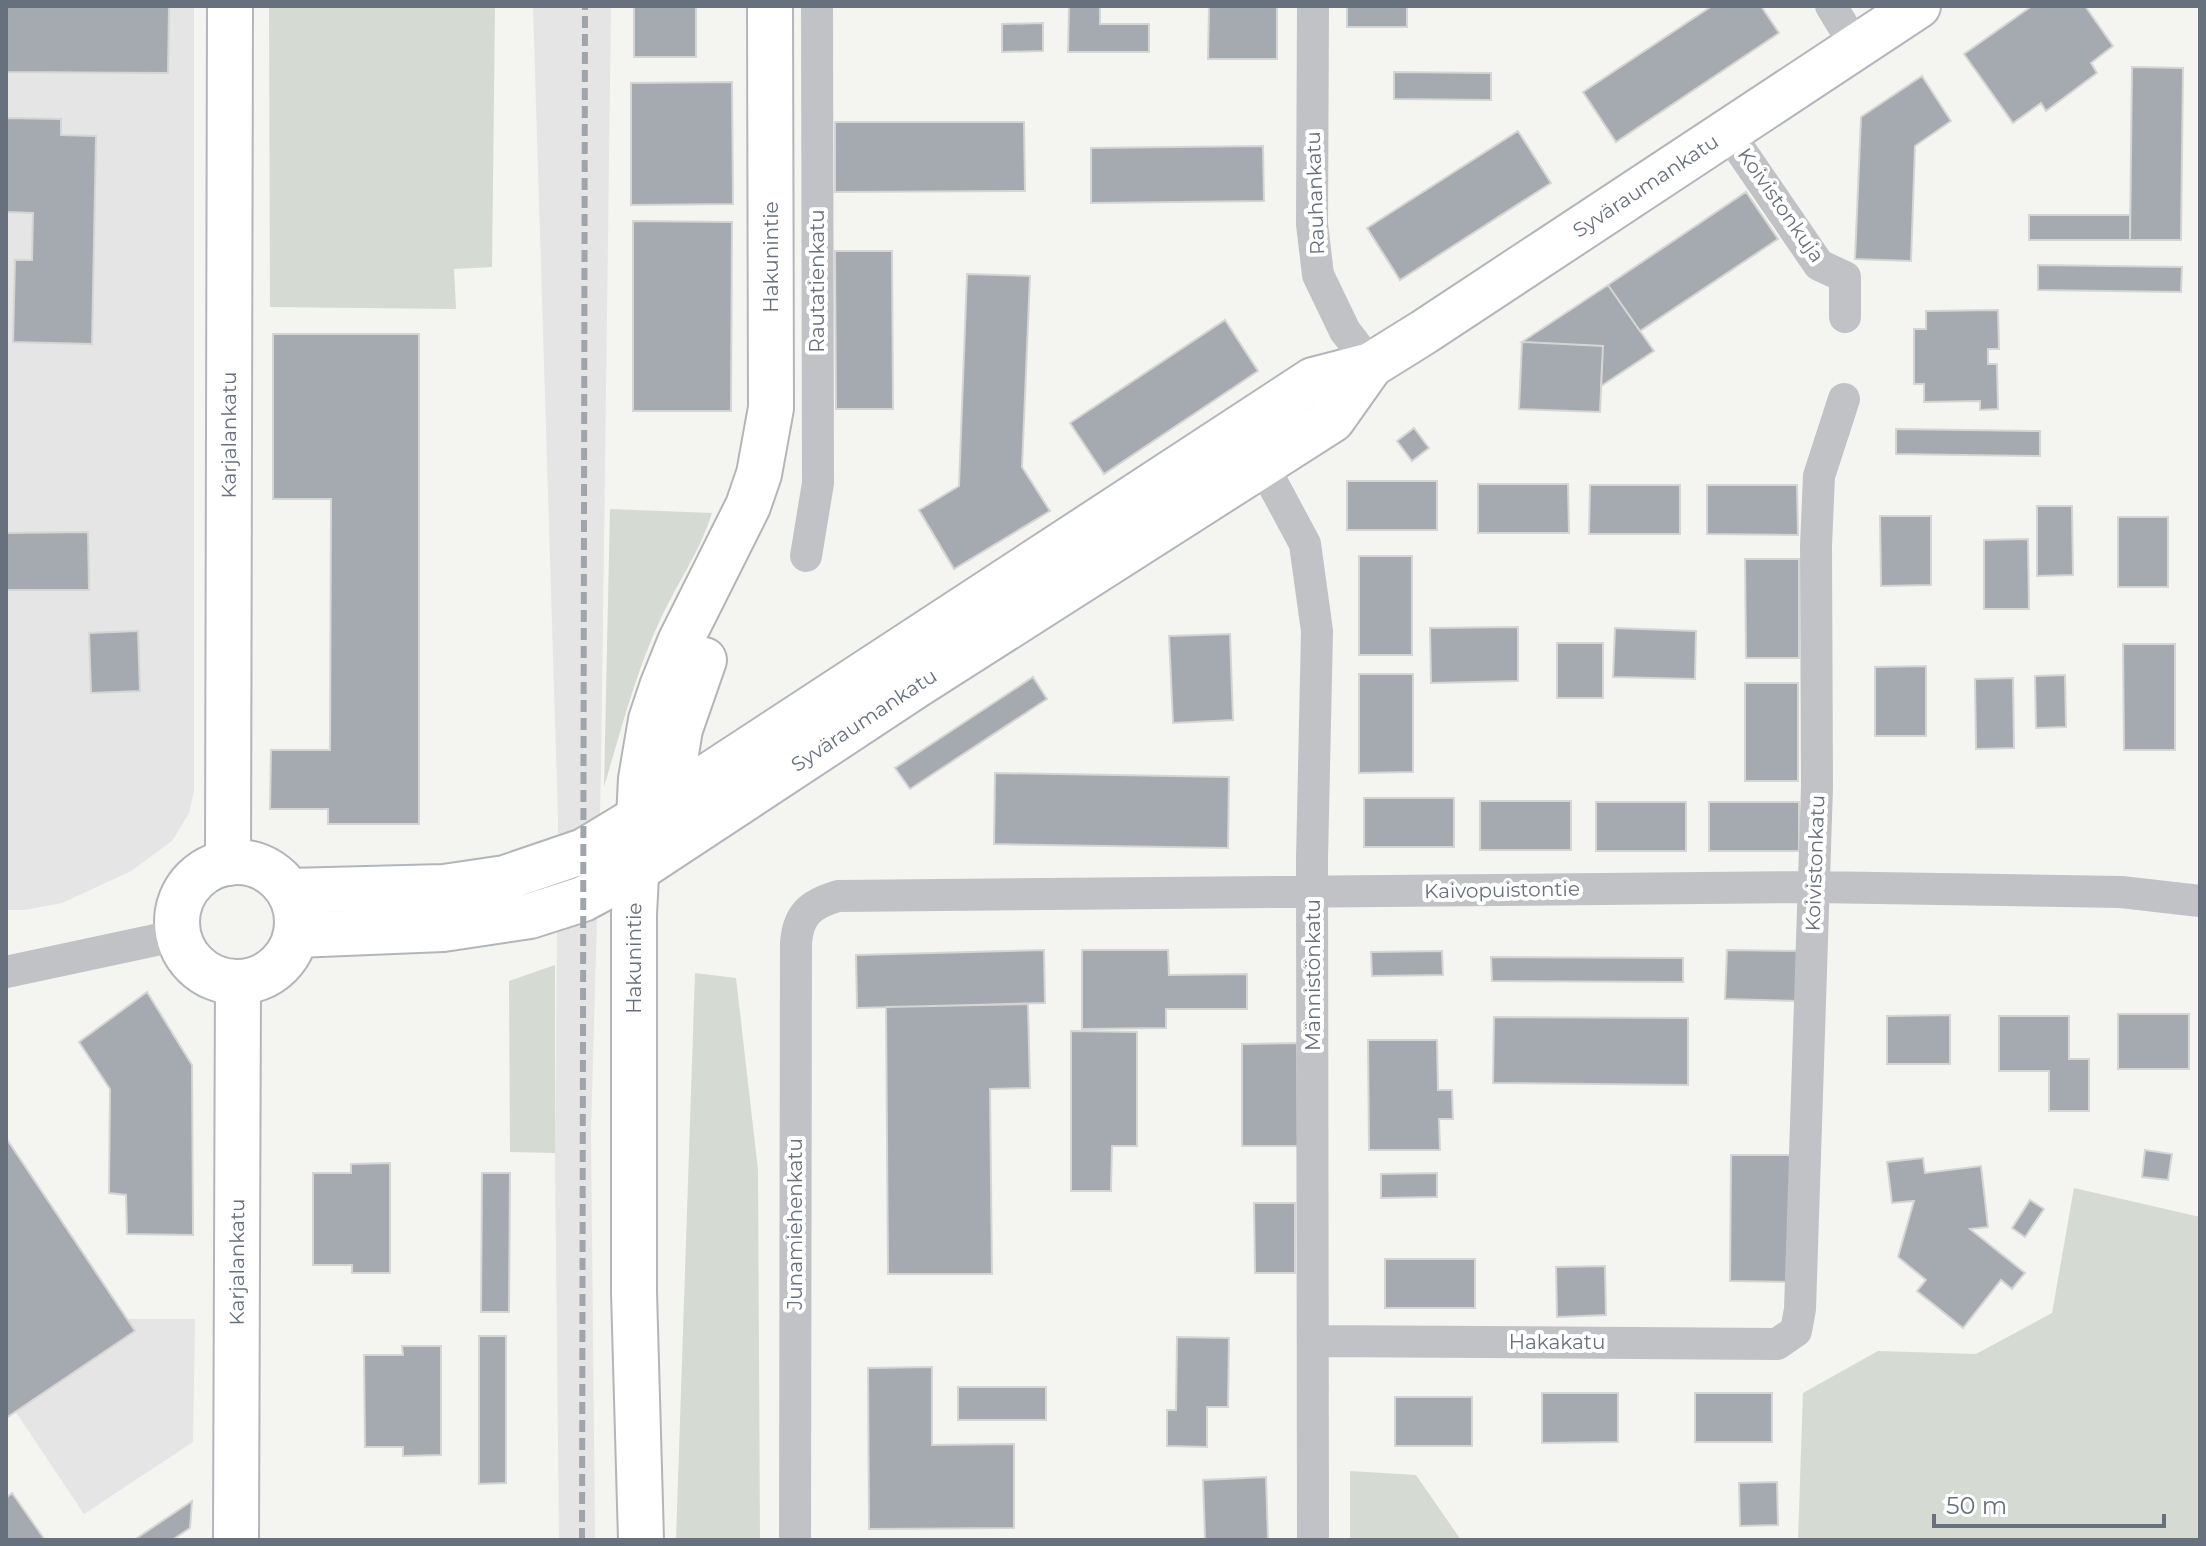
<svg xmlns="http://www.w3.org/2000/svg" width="2206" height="1546" font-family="Montserrat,sans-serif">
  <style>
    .built { fill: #e4e5e4 }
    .green { fill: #d5dad2 }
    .building { fill: #a5aab0; stroke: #d5d5d3; stroke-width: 2 }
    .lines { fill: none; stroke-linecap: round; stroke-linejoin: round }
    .secondary-casing { stroke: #b2b6ba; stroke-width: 48 }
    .trunk-casing { stroke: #b3b5b8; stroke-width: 48 }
    .minor { stroke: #c0c2c5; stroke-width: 32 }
    .secondary { stroke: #fff; stroke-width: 44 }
    .trunk { stroke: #fff; stroke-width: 44 }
    .rail { stroke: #a1a5aa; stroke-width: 6; stroke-dasharray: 12 6; stroke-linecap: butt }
    .labels { text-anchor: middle; stroke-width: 8; stroke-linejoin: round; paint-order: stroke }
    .street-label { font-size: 20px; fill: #67717e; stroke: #fff }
  </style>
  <rect width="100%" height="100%" fill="#f4f4f1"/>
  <path class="built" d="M6,6H194V791L189,813L172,841L131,871L62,903L24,910H6Z
    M533,6H611L601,773L591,1131L595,1540H559L555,1153L558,818Z
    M6,1138L127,1319H195L193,1442L84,1514L15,1411Z"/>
  <path class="green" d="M269,6H495L492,267L454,269L456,309L270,307Z
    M610,509L712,513C700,551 678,582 661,618C636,671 621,730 604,787Z
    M555,965V1153L510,1152L509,981Z
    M695,973L736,978L758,1170L760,1540H676Z
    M2074,1188L2200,1217V1540H1798L1803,1393L1878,1351L1976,1354L2052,1313Z
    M1350,1471L1416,1475L1461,1540H1350Z"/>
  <path class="building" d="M6,6H169L168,73L6,72Z
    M634,6H696V57H634Z
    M1069,6H1100V24H1149V52H1068Z
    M1209,6H1277V59H1208Z
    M1347,6H1407V27H1347Z
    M1712,6H1761L1779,33L1616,142L1583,92Z
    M2032,6H2085L2113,46L2091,63L2097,73L2046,111L2041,103L2013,123L1964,54Z
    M1043,23V51L1002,52V24Z
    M2132,67L2183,68L2181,240H2130Z
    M1394,72L1491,73V100L1394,99Z
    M1922,76L1951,121L1915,146L1911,261L1855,259L1861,117Z
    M732,82L733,204L631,205V83Z
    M6,118L61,119V135L96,136L92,344L13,342L15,260H32L33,213L6,212Z
    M835,122H1024L1025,191L835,192Z
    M1518,131L1551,183L1400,280L1367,228Z
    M1263,146L1264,201L1091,203V148Z
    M1746,192L1778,239L1640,331L1608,285Z
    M2029,215H2130V240H2029Z
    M633,221L732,222L731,411H633Z
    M835,251H892L893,409H836Z
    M2038,265L2182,267L2181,292L2038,290Z
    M967,274L1030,276L1022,467L1050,511L954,569L919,510L959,486Z
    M1608,285L1654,351L1601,386L1603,346L1522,342Z
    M1998,310L1999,349H1988V364H1997L1998,409L1980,410V401L1924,402V384H1914V329H1926V311Z
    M1225,320L1258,371L1104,474L1070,423Z
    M273,334H419V824H328V809H270L271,750H330L331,499H273Z
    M1522,342L1603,346L1600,412L1519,409Z
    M1414,428L1429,448L1412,461L1397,441Z
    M1896,429L2040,431V456L1896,454Z
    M1347,481H1437V530H1347Z
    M1478,484H1568L1569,533H1478Z
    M1590,485H1680V534H1589Z
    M1707,485H1797L1798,535L1707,534Z
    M2037,506H2072L2073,575L2037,576Z
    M1880,516H1931V585L1881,586Z
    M2118,517H2168V587H2118Z
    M88,532L89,590H6V533Z
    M2028,539L2029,609H1984V540Z
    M1359,556H1412V655H1359Z
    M1745,559H1799V658H1746Z
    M1518,627V681L1431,683L1430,628Z
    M1615,628L1696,631L1695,679L1613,677Z
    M138,631L140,691L91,693L89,633Z
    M1230,634L1233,720L1173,723L1169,636Z
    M1557,643H1603V698H1557Z
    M2123,644H2175V750H2124Z
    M1926,666V736H1875V667Z
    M1359,674H1413V772L1359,773Z
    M2065,675L2066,727L2036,728L2035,676Z
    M1033,677L1047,699L910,789L895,768Z
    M2013,678L2014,748L1976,749L1975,679Z
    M1745,683H1798V781H1745Z
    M995,773L1229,777L1228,848L994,844Z
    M1364,798H1454V847H1364Z
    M1480,801H1571V850H1480Z
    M1596,802H1686V851H1596Z
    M1709,802H1799V851H1709Z
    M1044,950L1045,1003L857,1008L856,955Z
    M1082,950H1168L1169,975L1247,974V1009H1166V1028L1082,1029Z
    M1727,950L1800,951L1799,1001L1725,999Z
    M1442,951L1443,975L1372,976L1371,952Z
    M1491,957L1683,958V982L1492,981Z
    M147,992L192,1065L193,1235L127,1234L126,1195L109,1193L110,1089L79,1042Z
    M1028,1004L1030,1088L990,1089L992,1274H888L886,1007Z
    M2118,1014H2189V1069H2118Z
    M1950,1015V1064H1887V1016Z
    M1999,1016H2069V1059H2089V1111H2049V1071H1999Z
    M1494,1017L1688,1018V1085L1493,1083Z
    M1071,1031L1137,1032V1146H1112L1111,1191H1071Z
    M1368,1040H1437L1438,1090H1452L1453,1119H1439L1440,1150H1369Z
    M1297,1043L1298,1146H1242V1044Z
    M6,1138L135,1331L6,1418Z
    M2145,1150L2172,1154L2168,1180L2142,1177Z
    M1731,1155H1796L1795,1282L1730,1281Z
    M1923,1158L1925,1173L1981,1166L1988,1227L1970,1229L2025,1273L2012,1289L2001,1280L1963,1328L1917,1291L1926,1280L1898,1257L1914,1201L1892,1203L1887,1162Z
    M390,1163V1273H352V1265H313V1173H351V1164Z
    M482,1173H510L509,1312H481Z
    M1437,1173V1197L1381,1198V1174Z
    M2030,1200L2044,1209L2025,1237L2012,1228Z
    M1254,1203H1295V1273H1255Z
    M1385,1259H1475V1308H1385Z
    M1605,1266L1606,1315L1557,1317L1556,1267Z
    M479,1336H506V1483L479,1484Z
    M1177,1337L1229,1338L1228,1407H1207V1447L1167,1446V1410H1176Z
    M402,1346H441V1455L403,1456V1447H365L364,1355H403Z
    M932,1367V1445L1014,1444V1528L869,1529L868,1368Z
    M958,1387H1046V1420H958Z
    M1542,1393H1618V1442L1542,1443Z
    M1695,1393H1772V1442H1695Z
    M1395,1397H1472V1446H1395Z
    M1266,1477L1268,1540H1205L1203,1480Z
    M1777,1482L1778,1525L1740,1526L1739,1483Z
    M12,1493L45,1540H6V1498Z
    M192,1501L190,1528L172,1540H134Z"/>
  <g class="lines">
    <g class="secondary-casing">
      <g id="secondary">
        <circle cx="237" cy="922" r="60"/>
        <path id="s1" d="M228,863L230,6"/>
        <path id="s2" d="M289,891L444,887L505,878L584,851L708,776L1313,380L1371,365L1424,332L1918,6"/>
        <path id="s3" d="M296,935L443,929L530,916L583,899L635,871L917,685L1332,420L1371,365"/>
        <path id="s4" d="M236,1540L238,982"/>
      </g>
    </g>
    <g class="trunk-casing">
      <g id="trunk">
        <path d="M668,802L680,729L704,660"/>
        <path id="s5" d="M641,1540L634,1292V914L641,779L651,720L662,687L680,642L748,506L759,474L771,408L770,6"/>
      </g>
    </g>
    <path class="minor" d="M1313,6L1312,224L1318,275L1345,331L1371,365
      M1831,6L1856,47
      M1728,132L1819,265L1845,277V317
      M1253,447L1305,544L1317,631L1312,860L1313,1540
      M806,556L818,483L817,6
      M6,972L179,935
      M1314,1341L1777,1344L1796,1331L1800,1309L1817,787L1816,546L1819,476L1844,399
      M795,1540L796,943C798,914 811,904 838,896L1814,887L2121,892L2200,901"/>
    <use href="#secondary" class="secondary"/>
    <use href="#trunk" class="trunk"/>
    <path class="rail" d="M582,1540L585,6"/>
  </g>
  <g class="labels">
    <g class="street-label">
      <text dy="7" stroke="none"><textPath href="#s2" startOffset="1556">Syväraumankatu</textPath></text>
      <text transform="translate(1315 193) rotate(-92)" y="7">Rauhankatu</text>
      <text transform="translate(1781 205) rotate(55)" y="7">Koivistonkuja</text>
      <text transform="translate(771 257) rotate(-90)" y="7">Hakunintie</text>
      <text transform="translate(817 281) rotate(-90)" y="7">Rautatienkatu</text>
      <text dy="7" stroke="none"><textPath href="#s1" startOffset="428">Karjalankatu</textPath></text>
      <text dy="7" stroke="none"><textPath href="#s3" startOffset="624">Syväraumankatu</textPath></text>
      <text transform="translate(1815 863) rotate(-88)" y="7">Koivistonkatu</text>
      <text transform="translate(1502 890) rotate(-1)" y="7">Kaivopuistontie</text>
      <text dy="7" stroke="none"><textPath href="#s5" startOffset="582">Hakunintie</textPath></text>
      <text transform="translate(1313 975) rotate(-90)" y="7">Männistönkatu</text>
      <text transform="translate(795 1224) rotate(-90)" y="7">Junamiehenkatu</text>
      <text dy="7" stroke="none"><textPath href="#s4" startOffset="278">Karjalankatu</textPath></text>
      <text x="1557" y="1349">Hakakatu</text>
    </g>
  </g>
  <rect width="2206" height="1546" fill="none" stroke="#67717e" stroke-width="16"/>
  <path d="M1934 1514v12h230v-12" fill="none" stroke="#67717e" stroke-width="4"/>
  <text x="1946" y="1514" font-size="24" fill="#67717e" stroke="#ffffff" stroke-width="6" paint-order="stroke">50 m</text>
</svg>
